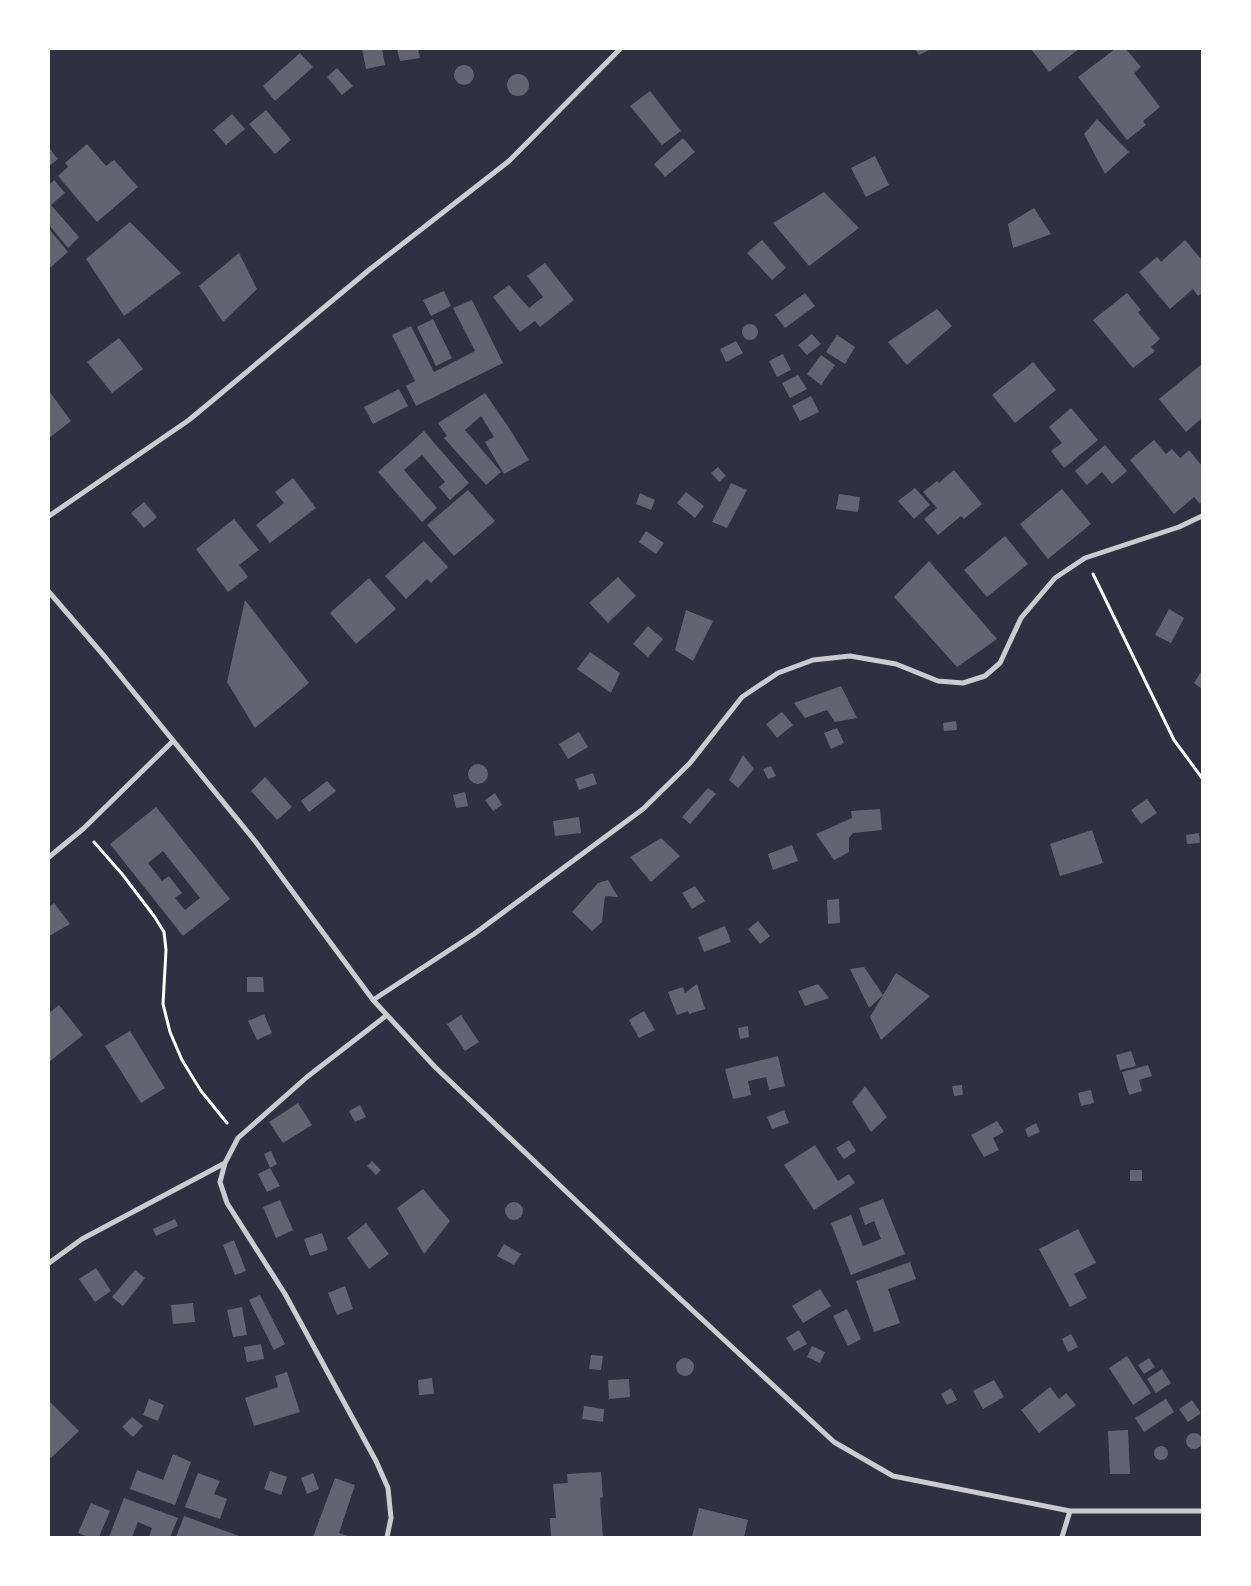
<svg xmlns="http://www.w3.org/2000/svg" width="1251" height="1586" font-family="Rubik,sans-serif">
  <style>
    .building { fill: #626471; fill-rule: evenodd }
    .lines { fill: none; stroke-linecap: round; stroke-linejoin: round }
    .path { stroke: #fff; stroke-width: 3 }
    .minor { stroke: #caccd0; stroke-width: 5 }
  </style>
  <rect width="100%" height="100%" fill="#2d3142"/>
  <path class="building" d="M362,49H382L385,65L366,69Z
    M397,49H418L420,58L400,61Z
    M915,49H931L919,55Z
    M1031,49H1079L1049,72Z
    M1115,49H1126L1141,67L1134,73L1160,107L1143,121L1146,125L1127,140L1078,77Z
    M300,53L313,67L275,101L263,86Z
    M454 75a10 10 0 1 1 20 0a10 10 0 1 1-20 0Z
    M337,68L353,86L342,95L327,77Z
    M507 85a11 11 0 1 1 22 0a11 11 0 1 1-22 0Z
    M650,91L681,131L662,145L630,106Z
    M266,110L291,140L275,154L249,124Z
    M232,114L245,129L226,145L213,130Z
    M1097,119L1129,152L1105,174L1084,134Z
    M683,138L695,152L665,177L654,164Z
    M87,144L106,166L114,160L138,187L97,222L58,176L68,167L65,163Z
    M49,148L58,159L49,166Z
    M875,156L889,185L866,197L851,168Z
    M54,180L65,193L51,205L79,237L68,248L49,225V185Z
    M824,192L859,228L809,266L773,223Z
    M1034,208L1051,234L1013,248L1008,224Z
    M130,222L181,273L124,316L86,259Z
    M49,229L68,252L51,267L49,265Z
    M762,240L786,268L772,280L747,253Z
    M1185,240L1202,260V293L1198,296L1193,289L1170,309L1139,272L1157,257L1161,262Z
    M239,253L257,289L223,322L199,286Z
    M545,263L574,300L540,327L535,321L520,332L493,297L509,285L529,308L543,297L527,276Z
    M444,291L451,306L431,316L423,300Z
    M805,293L815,306L785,328L775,315Z
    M1127,293L1141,310L1138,312L1160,339L1151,347L1155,351L1133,368L1093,320Z
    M472,300L503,363L416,406L406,386L415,381L392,335L411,326L434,372L475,351L453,308Z
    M937,309L952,326L907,365L888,342Z
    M433,319L452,358L436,366L417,327Z
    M742 332a8 8 0 1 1 16 0a8 8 0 1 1-16 0Z
    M812,334L821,344L807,355L798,345Z
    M837,335L855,347L845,364L826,352Z
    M119,338L143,369L112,393L87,362Z
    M736,341L743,353L726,362L720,349Z
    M783,354L791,370L777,377L769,361Z
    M821,355L835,365L821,385L807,374Z
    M1033,362L1056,390L1015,423L992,395Z
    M1202,364V418L1186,432L1159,399Z
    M798,375L807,389L790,398L782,383Z
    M399,389L408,406L373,424L364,407Z
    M49,391L71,421L49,438Z
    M485,393L509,428L529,460L504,474L485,442L494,437L481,416L465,430L501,472L486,485L444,438L447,436L438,423Z
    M811,396L819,412L800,421L792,406Z
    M1071,408L1098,440L1064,468L1051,451L1062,443L1049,427Z
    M424,431L469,483L450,500L439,487L445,482L422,455L404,470L437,508L422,522L378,472Z
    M1154,440L1166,454L1172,449L1180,458L1189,450L1202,466V502L1200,504L1194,497L1174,514L1130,460Z
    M1105,445L1127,471L1112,484L1102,472L1087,485L1075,471Z
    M718,467L726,476L719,482L711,473Z
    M954,470L982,504L964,519L961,516L938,535L924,519L937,508L923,492L937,481L939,483Z
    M293,478L316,508L270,543L256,525L284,503L275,492Z
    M731,483L747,490L727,528L712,522Z
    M915,488L930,505L914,519L898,501Z
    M1062,489L1091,524L1048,559L1020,524Z
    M468,490L495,521L454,556L427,525Z
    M686,492L704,506L695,518L677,503Z
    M640,493L655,500L651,510L636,504Z
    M839,494L860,497L858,512L836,509Z
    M144,502L157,517L144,528L131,513Z
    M234,519L259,550L239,565L248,577L228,592L196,549Z
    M646,531L664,543L656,554L639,542Z
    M1005,536L1028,564L987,597L964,570Z
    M424,541L448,567L431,583L427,579L406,599L385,576Z
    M929,561L997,639L957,667L894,597Z
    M618,577L636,596L608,623L589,603Z
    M369,578L396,609L356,644L330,613Z
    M245,600L309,683L255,728L227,682Z
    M1169,609L1184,618L1171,643L1155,635Z
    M686,610L713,621L693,661L675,650Z
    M648,626L663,639L648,657L633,644Z
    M590,652L620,673L611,693L577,669Z
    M1202,670V689L1194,683Z
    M841,686L857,718L835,722L827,710L805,718L794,703Z
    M782,712L793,725L777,738L766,724Z
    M956,721L957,730L944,731L943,723Z
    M837,728L844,743L831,749L824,733Z
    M579,732L588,747L568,759L559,744Z
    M743,755L754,769L738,788L729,780Z
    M468 774a10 10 0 1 1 20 0a10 10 0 1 1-20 0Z
    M771,766L776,776L768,779L763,769Z
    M593,773L597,784L579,790L575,779Z
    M265,777L292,807L277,820L251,791Z
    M327,781L336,791L309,812L301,801Z
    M708,788L716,794L690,824L682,817Z
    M465,792L468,806L456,808L453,795Z
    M495,793L502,805L493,811L485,800Z
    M1147,799L1157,813L1141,824L1131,810Z
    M156,807L230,899L183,936L110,844ZM163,851L200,898L185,910L175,898L182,893L169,876L162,881L148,863Z
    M880,809L882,830L853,833L849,838V852L834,860L816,834L852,818L851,811Z
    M579,817L581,833L555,836L553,821Z
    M1092,830L1103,863L1060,876L1050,844Z
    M1199,833L1200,843L1187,844L1186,835Z
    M661,838L680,856L651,882L630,857Z
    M792,845L798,861L773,870L768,854Z
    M608,880L618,897L605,896L602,922L592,931L572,912L598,883Z
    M695,886L705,901L692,909L682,893Z
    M839,899L840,923L828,924L827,900Z
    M54,903L70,924L49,936V907Z
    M758,921L770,936L760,944L748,929Z
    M725,926L731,942L704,952L698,937Z
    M864,967L883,995L869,1008L850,969Z
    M896,973L930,996L881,1040L870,1017Z
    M247,977H263L264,992H247Z
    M697,984L705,1009L689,1014L688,1011L677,1015L668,992L683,987L685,993Z
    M818,984L829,998L805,1006L798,991Z
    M59,1005L83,1035L49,1062V1013Z
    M644,1011L655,1030L639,1038L629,1020Z
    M264,1014L272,1033L257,1040L248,1021Z
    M461,1015L479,1042L465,1051L447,1024Z
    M748,1026L749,1037L740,1039L738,1028Z
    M130,1031L165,1088L141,1103L105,1046Z
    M1131,1051L1136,1066L1120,1070L1116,1055Z
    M778,1056L785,1086L769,1090L766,1077L748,1081L751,1095L733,1099L725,1069Z
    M1148,1065L1152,1076L1139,1080L1142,1091L1129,1095L1122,1072Z
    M962,1085L963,1095L954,1096L952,1086Z
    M865,1086L887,1117L871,1132L852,1102Z
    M1091,1090L1094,1103L1081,1106L1078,1093Z
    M298,1103L312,1125L283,1143L269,1122Z
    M360,1105L366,1117L355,1122L349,1111Z
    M784,1110L789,1123L772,1129L767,1117Z
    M997,1121L1004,1132L993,1138L999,1150L984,1157L971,1135Z
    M1036,1123L1040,1132L1028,1137L1025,1129Z
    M849,1140L856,1151L844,1159L836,1148Z
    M815,1145L838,1181L849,1174L855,1183L814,1210L784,1165Z
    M271,1151L277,1164L270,1168L264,1154Z
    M372,1161L381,1170L376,1175L367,1166Z
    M270,1168L280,1186L267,1192L258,1174Z
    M1130,1170H1142V1181H1130Z
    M423,1189L450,1221L424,1254L397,1208Z
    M883,1199L905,1254L851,1275L831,1223L851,1215L863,1246L881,1239L874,1221L865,1225L859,1208Z
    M280,1200L293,1230L276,1238L263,1207Z
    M505 1211a9 9 0 1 1 18 0a9 9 0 1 1-18 0Z
    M175,1219L178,1226L156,1236L153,1229Z
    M366,1223L389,1254L369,1269L347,1238Z
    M1078,1229L1096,1263L1074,1274L1087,1298L1070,1307L1039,1249Z
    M322,1233L328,1250L310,1256L304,1239Z
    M234,1240L246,1271L235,1275L223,1245Z
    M504,1244L521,1254L514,1265L497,1256Z
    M910,1262L916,1279L888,1289L900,1323L874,1332L856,1281Z
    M96,1268L111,1291L95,1302L79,1279Z
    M135,1270L145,1278L123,1306L112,1297Z
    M345,1286L353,1309L337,1315L328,1293Z
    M820,1289L831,1306L803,1323L792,1306Z
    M260,1295L285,1344L274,1350L249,1300Z
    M193,1303L195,1322L173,1324L171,1305Z
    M242,1307L247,1335L233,1337L227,1310Z
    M847,1309L861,1339L848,1346L833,1316Z
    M799,1330L807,1344L794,1351L786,1338Z
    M1071,1334L1078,1347L1068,1352L1062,1339Z
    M261,1344L264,1359L247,1362L244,1347Z
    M812,1346L825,1352L820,1363L807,1357Z
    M591,1355L603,1356L601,1370L589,1369Z
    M1127,1356L1151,1393L1133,1405L1109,1368Z
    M676 1367a9 9 0 1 1 18 0a9 9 0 1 1-18 0Z
    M1149,1358L1155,1367L1144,1374L1138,1365Z
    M1162,1369L1171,1383L1156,1393L1147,1379Z
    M287,1372L300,1412L254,1426L245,1398L278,1387L275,1376Z
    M432,1378L434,1394L419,1395L418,1380Z
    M629,1379L630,1397L609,1399L608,1380Z
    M994,1380L1004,1397L983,1409L973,1391Z
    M1050,1387L1059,1399L1066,1393L1076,1405L1039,1433L1021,1410Z
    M951,1388L957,1400L947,1405L941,1394Z
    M149,1399L164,1405L158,1421L143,1415Z
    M1166,1399L1174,1412L1144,1432L1135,1418Z
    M1192,1400L1201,1413L1188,1422L1179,1409Z
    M50,1402L79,1431L51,1458L49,1456V1403Z
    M584,1406L604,1409L603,1422L582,1419Z
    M132,1417L143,1426L133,1437L122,1427Z
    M1128,1430L1130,1474H1110L1108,1431Z
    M1186 1441a8 8 0 1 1 16 0a8 8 0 1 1-16 0Z
    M1154 1453a7 7 0 1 1 14 0a7 7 0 1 1-14 0Z
    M173,1454L191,1462L175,1505L130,1489L137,1470L163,1480Z
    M270,1471L287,1477L281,1495L264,1489Z
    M601,1472L603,1497L600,1498L603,1537H551L550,1518H556L553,1484L568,1483L567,1474Z
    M198,1473L220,1481L214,1494L227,1499L220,1519L185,1507Z
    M313,1473L319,1489L307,1494L301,1478Z
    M335,1478L355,1485L339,1533L351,1537H313Z
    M124,1498L178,1518L170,1537H149L152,1528L138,1522L132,1537H109Z
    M91,1503L110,1511L99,1537H88L78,1533Z
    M699,1508L748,1520L744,1537H692Z
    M184,1516L242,1537H176Z"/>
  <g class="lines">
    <path class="path" d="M1093,574L1174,740L1202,778
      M94,842L122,874L154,916L164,932L166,950L163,1004L170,1032L182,1060L201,1091L227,1123"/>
    <path class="minor" d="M49,516L189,420L369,270L509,161L620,49
      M49,592L105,657L255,841L373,1000L435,1067L633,1255L834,1442L893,1476L1070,1511H1202
      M49,857L83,829L173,741
      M373,1000L474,934L643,809L690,763L742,697L778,673L813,660L850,656L896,664L938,681L963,683L985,676L1000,663L1021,618L1055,578L1085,558L1179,527L1202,516
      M49,1263L82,1239L225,1163
      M387,1537L391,1518L388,1488L376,1461L285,1294L227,1203L220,1182L225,1163L238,1138L307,1077L387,1015
      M1062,1537L1070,1511"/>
  </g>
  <rect width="1251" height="1586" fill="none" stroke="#ffffff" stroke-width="100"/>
</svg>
